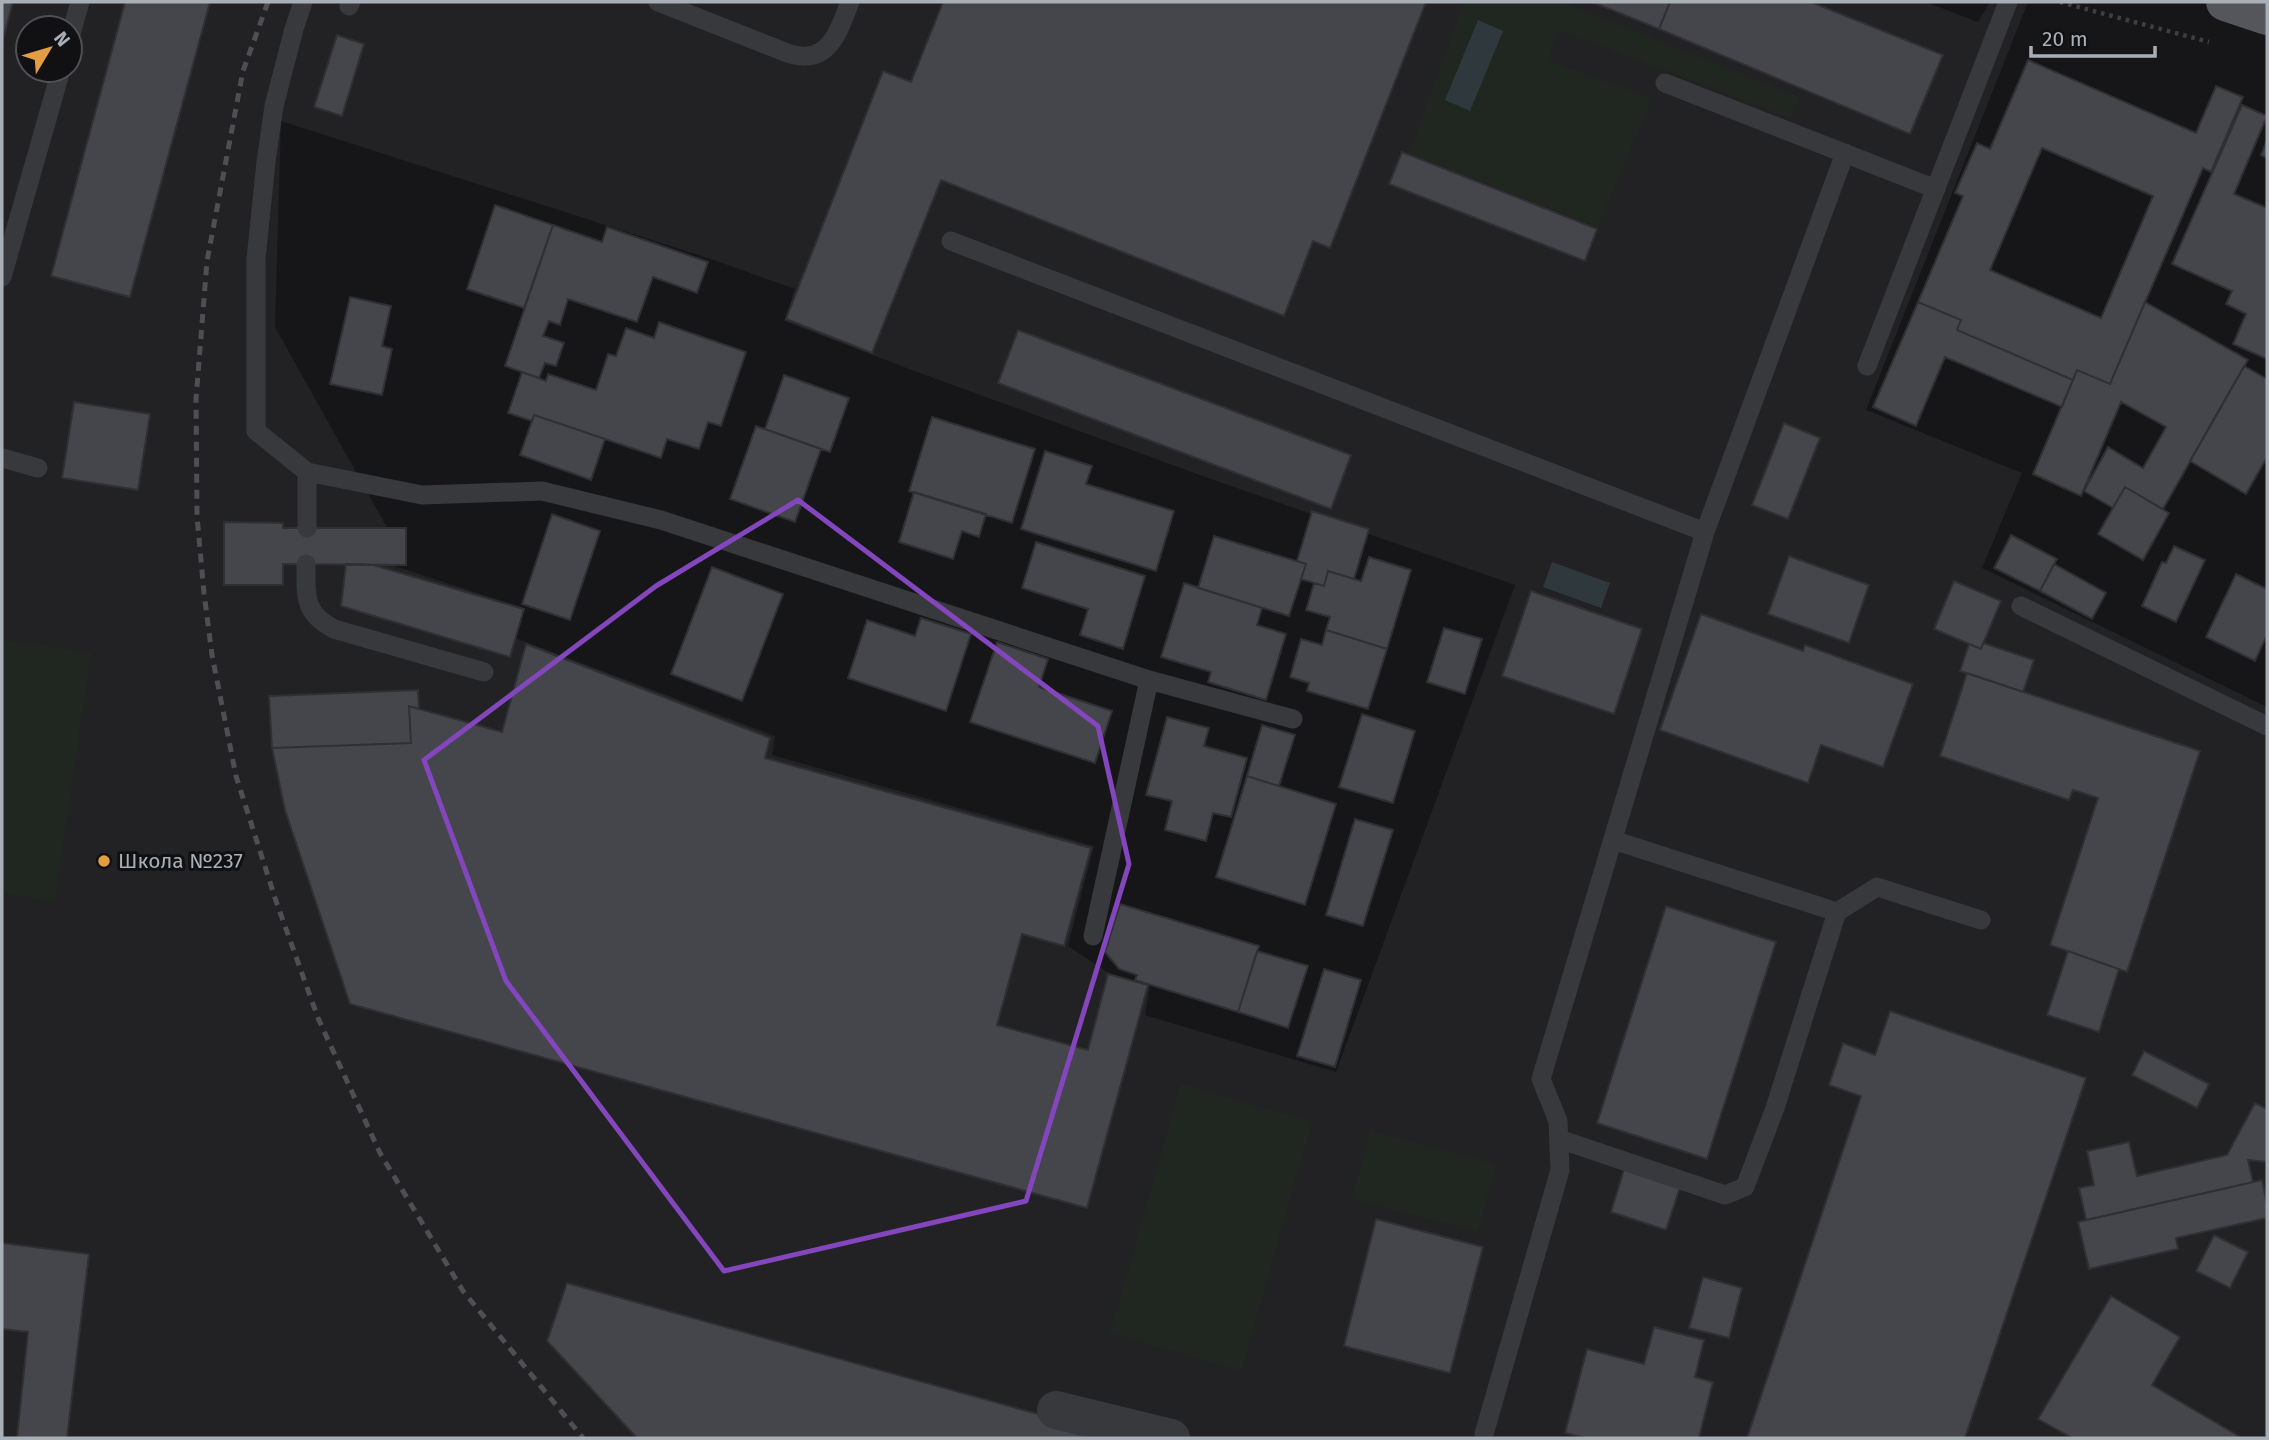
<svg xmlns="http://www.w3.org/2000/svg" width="2269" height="1440" font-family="'Fira Sans',sans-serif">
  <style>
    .built { fill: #222225; fill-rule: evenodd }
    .green { fill: #202721 }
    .water { fill: #2f383d }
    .building { fill: #45464b; stroke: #303034; stroke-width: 2; fill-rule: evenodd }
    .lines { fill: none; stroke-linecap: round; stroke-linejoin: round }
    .path { stroke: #3d4043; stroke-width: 4.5; stroke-dasharray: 3.5 5; stroke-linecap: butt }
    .service { stroke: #37393c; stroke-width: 19 }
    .minor { stroke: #37393c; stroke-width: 38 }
    .primary { stroke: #54565b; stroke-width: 38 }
    .rail { stroke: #4d4f53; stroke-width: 5; stroke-dasharray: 9 7; stroke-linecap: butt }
    .marked { fill: none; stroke: #8446bd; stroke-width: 5; stroke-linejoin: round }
    .poi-dot { fill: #e39e43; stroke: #111113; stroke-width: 2.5 }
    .labels { text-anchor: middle; stroke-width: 6; stroke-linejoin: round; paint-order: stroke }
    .poi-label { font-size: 21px; fill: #a9afb7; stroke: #111113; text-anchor: start }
  </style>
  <rect width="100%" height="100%" fill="#161618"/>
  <path class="built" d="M2,2H1926L1978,22L1990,2H2028L1866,410L2022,473L1982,568L2267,707V1438H2ZM28,28H70V70H28ZM281,121L714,260L795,289L784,321L917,372L1211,479L1515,585L1336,1072L1145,1015L1150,987L1113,976L1068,946L1094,846L772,755L775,736L515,638L518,606L385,563L389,531L275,327Z"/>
  <path class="green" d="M1464,2H1563L1800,97L1790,118L1559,30L1548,61L1652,98L1598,227L1409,153Z
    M2,640L91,653L55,901L2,893Z
    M1181,1084L1312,1122L1241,1371L1110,1333Z
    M1370,1131L1496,1164L1478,1232L1352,1198Z"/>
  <path class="water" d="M1478,20L1503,31L1470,111L1445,100Z
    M1552,562L1610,583L1601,608L1543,587Z"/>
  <path class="building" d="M2,2H13L2,43Z
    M125,2H210L130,297L51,276Z
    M943,2H1426L1330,248L1313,241L1284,316L941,180L872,353L786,319L883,71L911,82Z
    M1592,2H1670L1659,29Z
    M1670,2H1811L1943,55L1910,134L1659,29Z
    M337,35L364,44L342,116L314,107Z
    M2028,60L2196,133L2216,86L2243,97L2211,172L2203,168L2110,384L2077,370L2073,380L1957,330L1961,320L1918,302L1963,196L1955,193L1977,143L1990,149ZM2042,148L2153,196L2101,318L1990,270Z
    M2242,105L2267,116L2234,194L2267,208V359L2233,344L2246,314L2226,304L2232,291L2172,264Z
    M2267,140V158L2261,155Z
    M1402,152L1597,229L1585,261L1389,184Z
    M495,205L553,225L524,308L467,289Z
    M553,225L602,242L607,227L708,262L697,293L653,277L637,322L568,299L560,325L549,321L543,336L564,343L556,366L545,363L539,378L505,366Z
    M350,297L391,306L382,346L392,349L382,395L330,384Z
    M1918,302L1961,320L1957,330L2073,380L2062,407L1945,357L1916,426L1873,407Z
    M2145,302L2248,360L2163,509L2125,487L2113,508L2084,491L2108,447L2143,468L2166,427L2121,402L2081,496L2033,474L2077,370L2110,384Z
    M659,322L746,352L721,426L708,422L699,449L667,439L661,458L534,415L532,421L508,413L522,372L546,381L548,374L596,390L608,354L616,356L626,328L654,338Z
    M1018,330L1351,455L1331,509L998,383Z
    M2244,366L2267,379V457L2246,494L2190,461Z
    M784,375L849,398L830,452L765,429Z
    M74,402L150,414L138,490L62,478Z
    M534,415L605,439L591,480L520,455Z
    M932,417L1035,449L1012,523L909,491Z
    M1784,423L1820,438L1788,519L1752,505Z
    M756,426L821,449L795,522L730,499Z
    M1045,451L1092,466L1086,484L1174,511L1156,571L1021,529Z
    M2125,487L2169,513L2143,560L2098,534Z
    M914,492L986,514L979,537L962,531L953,559L899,542Z
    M1312,511L1369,529L1354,579L1328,571L1324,586L1301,579L1306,564L1297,561Z
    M552,514L600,531L570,620L522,604Z
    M224,522L283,523V528H406V565L283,564V585H224Z
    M2011,535L2057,559L2040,591L1994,568Z
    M1214,536L1306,564L1289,616L1198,588Z
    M1036,542L1145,576L1123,649L1080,635L1088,609L1022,588Z
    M2174,546L2205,560L2176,622L2142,606L2162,562L2166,563Z
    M1789,556L1869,585L1849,643L1768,614Z
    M1369,557L1411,570L1387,649L1326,630L1330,617L1306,610L1314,583L1324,586L1328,571L1361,581Z
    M346,564L373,565L524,609L510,657L341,606Z
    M2054,564L2106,593L2092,619L2040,591Z
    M712,567L783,594L742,701L671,674Z
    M2236,574L2267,589V635L2255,661L2206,637Z
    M1954,581L2001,601L1981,649L1934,629Z
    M1184,583L1262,608L1257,625L1286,634L1266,700L1208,682L1211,672L1161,657Z
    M1531,591L1642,629L1614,714L1502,676Z
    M1701,614L1803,651L1805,645L1913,684L1883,767L1821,745L1808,783L1660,730Z
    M921,618L971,634L946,711L848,678L867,620L915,636Z
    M1444,628L1482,639L1465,694L1427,682Z
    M1326,630L1387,649L1368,709L1307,691L1309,683L1290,677L1301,639L1322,645Z
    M997,642L1048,659L1039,687L1112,711L1095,763L970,722Z
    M1983,643L2034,660L2023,692L1960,671L1969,644L1981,649Z
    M526,644L770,738L765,758L1091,848L1064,946L1022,934L997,1025L1088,1050L1108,974L1148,985L1087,1208L350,1004L285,810L272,748L411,743L409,706L502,732Z
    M1967,673L2200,751L2127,972L2050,945L2098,798L2073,790L2069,800L1940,756Z
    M418,690L419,709L409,706L411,743L272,748L269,696Z
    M1362,714L1415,731L1393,803L1339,787Z
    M1167,717L1209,728L1204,746L1247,758L1231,817L1213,813L1206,841L1165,830L1172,801L1146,795Z
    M1262,725L1295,735L1279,786L1247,776Z
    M1247,776L1336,804L1305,905L1216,877Z
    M1355,819L1393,830L1363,926L1326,915Z
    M1120,904L1259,946L1238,1012L1135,980L1137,975L1119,969L1105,952Z
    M1666,906L1776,942L1707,1159L1597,1123Z
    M1257,951L1308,966L1288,1028L1238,1012Z
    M2068,951L2119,969L2099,1032L2047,1015Z
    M1324,969L1361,980L1335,1067L1297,1056Z
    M1890,1011L2086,1078L1965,1438H1747L1861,1096L1829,1085L1843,1043L1875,1055Z
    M2144,1051L2209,1084L2197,1108L2132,1075Z
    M2255,1103L2267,1109V1162L2248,1160L2253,1182L2086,1220L2079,1188L2094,1185L2087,1151L2129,1142L2137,1176L2227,1155Z
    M1625,1166L1681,1184L1666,1230L1611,1212Z
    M2262,1180L2267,1204V1218L2176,1238L2178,1249L2089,1269L2078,1222Z
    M1376,1219L1483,1247L1450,1373L1344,1346Z
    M2214,1235L2248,1252L2230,1288L2196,1271Z
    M2,1243L89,1254L67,1438H17L28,1332L2,1329Z
    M1703,1277L1742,1288L1729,1338L1689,1328Z
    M567,1283L1124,1438H637L547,1341Z
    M2111,1296L2180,1337L2152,1385L2242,1438H2072L2038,1419Z
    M1654,1327L1704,1340L1695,1377L1713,1382L1699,1438H1585L1565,1433L1587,1349L1644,1364Z"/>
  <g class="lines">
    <path class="path" d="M2060,2L2209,42"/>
    <path class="service" d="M303,2L294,29L274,106L266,162L256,259V431L307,472L422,495L542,491L661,520L1149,680L1093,936
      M658,2L790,54C795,55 801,57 807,56C833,55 842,22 850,2
      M349,6L351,2
      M70,37L80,2
      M1665,83L1936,189
      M951,241L1705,532
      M2,277L61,70
      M1867,366L2008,2
      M2,458L38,468
      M307,472V528
      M306,564C306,595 303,613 334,629L484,672
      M2021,606L2267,726
      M1149,680L1293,719
      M1613,840L1837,912L1877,887L1981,920
      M1559,1139L1725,1195L1745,1187L1775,1108L1837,912
      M1484,1434L1560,1170L1558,1121L1541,1079L1705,532L1845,153"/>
    <path class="minor" d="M1056,1410L1171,1438"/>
    <path class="primary" d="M2225,2L2267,16"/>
    <path class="rail" d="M268,2L243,71L207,261L196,399L197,516L204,593L212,655L236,776L276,901L318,1018L380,1153L463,1291L583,1438"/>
  </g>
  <path class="marked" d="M798,500L1098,726L1129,864L1026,1201L724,1271L506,981L424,760L656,586Z"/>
  <circle class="poi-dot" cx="104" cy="861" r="7"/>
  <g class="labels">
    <g class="poi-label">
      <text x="118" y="868">Школа №237</text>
    </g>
  </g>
  <rect width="2269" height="1440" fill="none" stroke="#a9afb7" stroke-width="7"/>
  <g transform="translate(49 49) rotate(52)"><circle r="33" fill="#111113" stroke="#4e5055" stroke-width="2"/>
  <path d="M0-5L12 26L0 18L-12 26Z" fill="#e39e43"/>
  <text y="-10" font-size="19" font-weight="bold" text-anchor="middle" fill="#a9afb7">N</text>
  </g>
  <path d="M2031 46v10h124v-10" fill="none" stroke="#a9afb7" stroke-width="3.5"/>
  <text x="2042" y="46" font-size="21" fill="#a9afb7" stroke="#111113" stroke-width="5" paint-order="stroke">20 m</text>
</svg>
